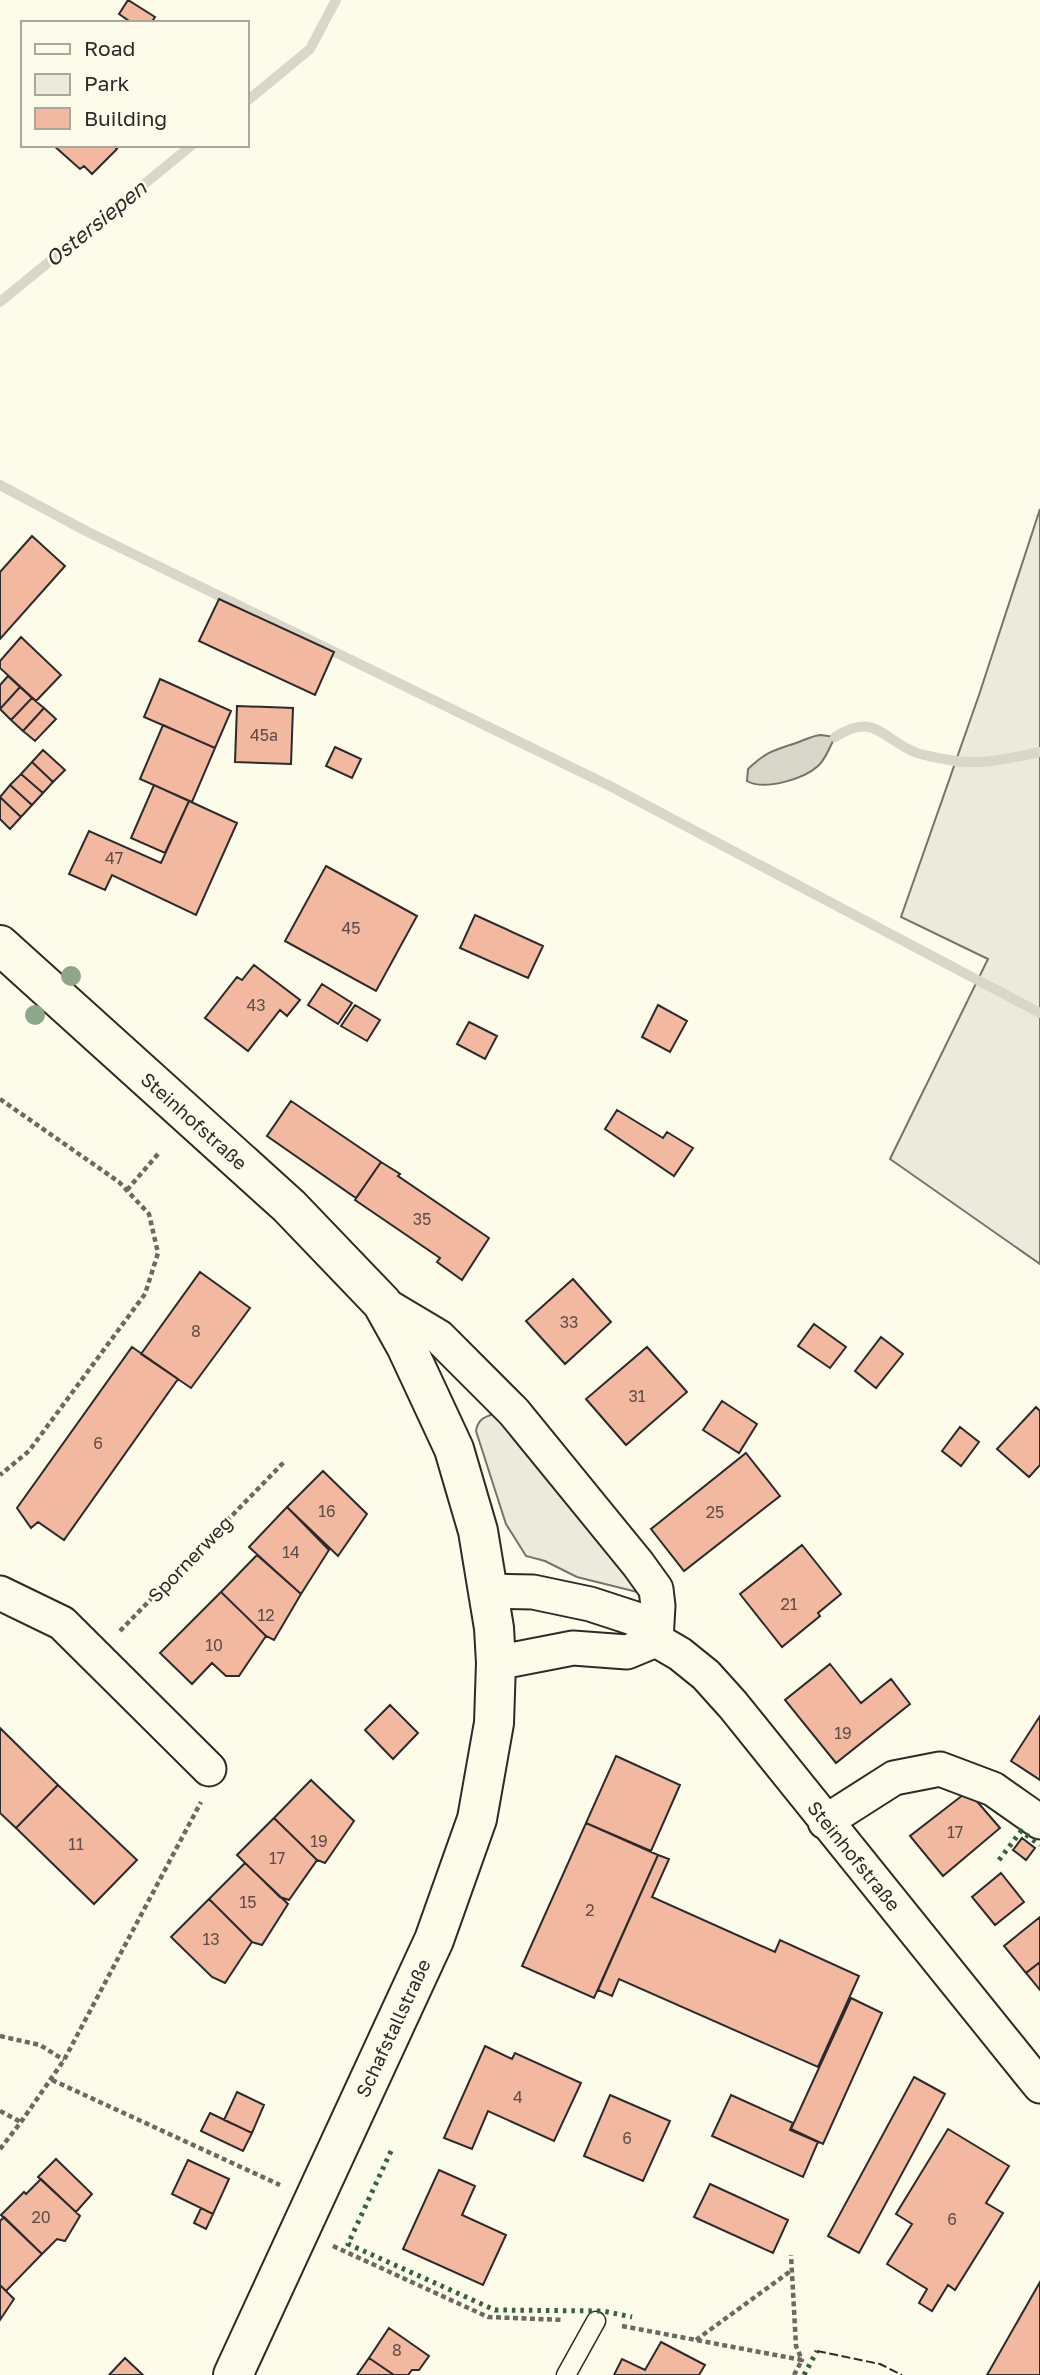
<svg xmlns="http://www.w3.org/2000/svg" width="1040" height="2375" font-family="'Golos Text',sans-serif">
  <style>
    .green { fill: #ecebdb; stroke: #74746e; stroke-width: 2 }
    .water { fill: #d8d7c9; stroke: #74746e; stroke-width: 2 }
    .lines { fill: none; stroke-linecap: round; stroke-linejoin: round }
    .stream { stroke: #d8d7c9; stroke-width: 10 }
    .building { fill: #f2b8a0; stroke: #2b2b2b; stroke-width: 2 }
    .service-casing { stroke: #2b2b2b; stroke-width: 21 }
    .minor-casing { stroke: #2b2b2b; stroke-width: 37 }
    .tertiary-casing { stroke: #2b2b2b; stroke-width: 42 }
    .path { stroke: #6a6964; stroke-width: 4.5; stroke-dasharray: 5 3.5; stroke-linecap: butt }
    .service { stroke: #fdfbea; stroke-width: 18 }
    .minor { stroke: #fdfbea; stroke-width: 33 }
    .tertiary { stroke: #fdfbea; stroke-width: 38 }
    .hedge { stroke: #34623c; stroke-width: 5; stroke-dasharray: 3.5 5; stroke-linecap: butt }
    .fence { stroke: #2b2b2b; stroke-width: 2; stroke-dasharray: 9 3.5; stroke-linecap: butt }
    .tree { fill: #8ea78a }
    .labels { text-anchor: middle; stroke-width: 5; stroke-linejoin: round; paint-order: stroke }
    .number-label { font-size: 16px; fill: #5d4e48 }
    .street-label { font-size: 19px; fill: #2b2b2b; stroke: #fdfbea }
    .water-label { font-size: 21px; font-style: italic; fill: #2b2b2b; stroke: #fdfbea }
  </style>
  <rect width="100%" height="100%" fill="#fdfbea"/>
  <path class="green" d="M1040,509V1264L890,1159L988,959L901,917L979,695Z
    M494,1414L502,1418L638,1583L637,1592L577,1577L545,1561L526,1556L506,1524L476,1431C478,1420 483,1417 494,1414Z"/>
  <path class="water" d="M821,735L835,737C830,746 826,759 818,766C804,779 764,791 747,781L748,769C765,753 771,751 793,744C803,741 810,736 821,735Z"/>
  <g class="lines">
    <path class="stream" d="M247,101L310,49L336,0
      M0,302L192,145
      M0,485L86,531L610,786L1040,1013
      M835,737C876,711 882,740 917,753C927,756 939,758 949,760C980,766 1010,758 1040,752"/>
  </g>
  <path class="building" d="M128,0L155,17L151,23H132L119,14Z
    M53,145H113L117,149L92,174L84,166L80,169Z
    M32,536L65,566L0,639V572Z
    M219,599L334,652L315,695L199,641Z
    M21,637L61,675L36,701L0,668V661Z
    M8,676L20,687L0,709V685Z
    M160,679L231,711L215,748L144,717Z
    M20,687L32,698L11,720L0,709Z
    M32,698L44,708L23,731L11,720Z
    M237,706L293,708L291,764L235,762Z
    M44,708L56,719L35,741L23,731Z
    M163,725L215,748L192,802L140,779Z
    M335,747L361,759L352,778L326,766Z
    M43,750L65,770L53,782L32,762Z
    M32,762L53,782L43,793L21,774Z
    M21,774L43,793L32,805L10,785Z
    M10,785L32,805L21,817L0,797Z
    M154,785L189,801L165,853L131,838Z
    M0,797L21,817L10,829L0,819Z
    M189,801L237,823L196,915L112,875L105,890L69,874L89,831L161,863Z
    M326,866L417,916L376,991L285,941Z
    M475,915L543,946L528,978L460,948Z
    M254,965L300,1000L287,1016L280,1010L248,1051L205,1018L237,977L242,980Z
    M322,984L352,1003L338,1024L308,1005Z
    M355,1005L380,1020L367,1041L341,1026Z
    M658,1005L687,1021L670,1052L642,1037Z
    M469,1022L497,1036L485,1059L457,1044Z
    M291,1101L381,1162L356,1198L267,1136Z
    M617,1110L663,1138L667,1132L693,1148L674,1176L605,1129Z
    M381,1162L400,1174L398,1176L489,1238L462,1280L437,1262L440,1258L355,1200Z
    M200,1272L250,1308L191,1388L141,1354Z
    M573,1279L611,1322L565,1364L526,1321Z
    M814,1324L846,1347L830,1368L798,1346Z
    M881,1337L903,1354L876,1388L855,1371Z
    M132,1347L178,1379L64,1540L38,1522L31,1528L17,1508Z
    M647,1347L687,1392L626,1445L586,1399Z
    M722,1401L757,1424L739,1453L703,1430Z
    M1036,1407L1040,1411V1465L1029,1477L997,1449Z
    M960,1427L979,1442L961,1466L942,1451Z
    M746,1453L780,1496L684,1571L651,1529Z
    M323,1471L367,1514L338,1556L287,1507Z
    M287,1507L329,1550L301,1594L249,1547Z
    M802,1545L841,1594L818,1613L820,1616L782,1647L740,1594Z
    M257,1555L301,1594L274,1640L266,1636L221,1592Z
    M221,1592L266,1636L239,1676H226L212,1663L192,1684L160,1653Z
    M830,1664L861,1703L891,1679L910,1704L836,1763L785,1700Z
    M390,1705L418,1733L393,1759L365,1730Z
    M1040,1716V1780L1011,1761Z
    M0,1728L58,1785L16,1828L0,1813Z
    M616,1756L680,1785L651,1851L586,1823Z
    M311,1780L354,1821L325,1863L317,1860L274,1818Z
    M58,1785L137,1860L94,1904L16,1828Z
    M968,1791L1000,1828L943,1876L910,1836Z
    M274,1818L317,1860L289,1900L280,1897L237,1855Z
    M586,1823L658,1855L594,1998L522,1966Z
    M1022,1838L1035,1848L1026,1860L1013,1850Z
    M658,1855L669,1859L652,1897L775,1952L780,1940L859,1976L818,2067L619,1979L612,1996L598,1990Z
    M245,1863L288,1904L262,1945L252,1942L209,1899Z
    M1001,1873L1024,1902L995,1925L972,1897Z
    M209,1899L252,1942L225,1983L212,1977L171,1937Z
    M1040,1917V1962L1026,1973L1004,1946Z
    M1040,1962V1990L1026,1973Z
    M851,1998L882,2013L823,2144L791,2129Z
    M485,2046L512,2059L515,2053L581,2083L554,2141L488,2111L472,2149L444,2138Z
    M914,2077L945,2094L859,2253L828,2236Z
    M237,2092L264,2105L252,2133L224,2120Z
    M610,2095L670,2121L643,2181L584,2156Z
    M731,2095L793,2123L790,2130L818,2142L803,2177L712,2136Z
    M210,2113L252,2133L243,2151L201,2131Z
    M948,2129L1009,2166L986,2203L1003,2213L955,2290L948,2285L932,2311L919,2303L927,2289L887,2264L912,2224L896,2214Z
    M56,2159L92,2194L76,2212L38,2177Z
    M188,2160L229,2179L213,2214L172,2194Z
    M439,2170L475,2186L462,2215L506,2235L483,2285L403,2249Z
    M41,2179L80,2216L65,2241L57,2239L42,2254L1,2215L24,2192L26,2194Z
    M710,2184L788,2220L773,2253L694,2217Z
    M201,2208L213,2214L206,2229L194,2223Z
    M4,2217L42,2254L6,2291L0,2285V2221Z
    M1040,2282V2375H987Z
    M0,2285L14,2299L0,2320Z
    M389,2328L429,2356L419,2370H412L408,2375H394L369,2358Z
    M661,2342L705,2365L699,2375H614L622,2359L645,2370Z
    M125,2358L143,2375H109Z
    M369,2358L394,2375H357Z"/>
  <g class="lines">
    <g class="service-casing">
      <path id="service" d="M566,2375L596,2321"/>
    </g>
    <g class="minor-casing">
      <path id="minor" d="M382,1303L439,1337L514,1412L638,1564L656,1589L658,1606L656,1640
        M488,1591L533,1592L590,1604L636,1619L656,1640L680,1654L706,1675L733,1705L1040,2086
        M0,1593L62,1623L209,1769
        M496,1663L573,1648L627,1652L656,1640
        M825,1822L894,1778L940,1769L993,1789L1040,1822"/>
    </g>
    <g class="tertiary-casing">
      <path id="tertiary" d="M0,945L289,1206L382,1303L406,1346L454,1449L478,1531L494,1628L496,1663L494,1723L477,1819L434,1940L233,2375"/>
    </g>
    <path class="path" d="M0,1099L119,1182L149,1214L158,1253L145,1294L29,1451L0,1475
      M127,1190L158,1154
      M120,1631L284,1462
      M0,2036L40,2045L64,2060
      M52,2080L280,2185
      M0,2111L21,2122
      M0,2149L21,2122L64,2060L201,1802
      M333,2246L488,2317L564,2320
      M622,2326L802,2360L796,2346L791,2255
      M696,2340L792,2270
      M794,2375L802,2360"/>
    <use href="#service" class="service"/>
    <use href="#minor" class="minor"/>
    <use href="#tertiary" class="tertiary"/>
    <path class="hedge" d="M999,1860L1021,1831L1040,1845
      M391,2151L348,2244L495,2310L603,2311L632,2317
      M804,2375L817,2351"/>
    <path class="fence" d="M817,2351L880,2364L902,2375"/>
  </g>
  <g class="tree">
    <circle cx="71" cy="976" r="10"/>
    <circle cx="35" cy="1015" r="10"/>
  </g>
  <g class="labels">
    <g class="number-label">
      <text x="264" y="741">45a</text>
      <text x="114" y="864">47</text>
      <text x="351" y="934">45</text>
      <text x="256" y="1011">43</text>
      <text x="422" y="1225">35</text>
      <text x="569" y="1328">33</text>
      <text x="196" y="1337">8</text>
      <text x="637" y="1402">31</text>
      <text x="98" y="1449">6</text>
      <text x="327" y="1517">16</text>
      <text x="715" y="1518">25</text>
      <text x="291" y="1558">14</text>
      <text x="789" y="1610">21</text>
      <text x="266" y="1621">12</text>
      <text x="214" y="1651">10</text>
      <text x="843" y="1739">19</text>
      <text x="955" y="1838">17</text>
      <text x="319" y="1847">19</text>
      <text x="76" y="1850">11</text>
      <text x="277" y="1864">17</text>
      <text x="248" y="1908">15</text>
      <text x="590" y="1916">2</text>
      <text x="211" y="1945">13</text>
      <text x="518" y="2103">4</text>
      <text x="627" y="2144">6</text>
      <text x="41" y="2223">20</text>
      <text x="952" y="2225">6</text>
      <text x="397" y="2356">8</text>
    </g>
    <g class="street-label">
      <text transform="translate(194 1121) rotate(42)" y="7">Steinhofstraße</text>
      <text transform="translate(190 1559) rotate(-46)" y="7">Spornerweg</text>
      <text transform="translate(854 1856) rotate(51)" y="7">Steinhofstraße</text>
      <text transform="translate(393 2028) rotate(-65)" y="7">Schafstallstraße</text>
    </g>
    <g class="water-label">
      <text transform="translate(96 224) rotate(-39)" y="7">Ostersiepen</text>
    </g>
  </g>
  <rect x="21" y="21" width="228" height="126" fill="#fdfbea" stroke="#a9a89e" stroke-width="2"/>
  <rect x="35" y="44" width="35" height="10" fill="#fdfbea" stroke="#a9a89e" stroke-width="2"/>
  <text x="84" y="56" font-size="21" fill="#2b2b2b">Road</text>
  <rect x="35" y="74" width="35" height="21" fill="#ecebdb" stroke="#a9a89e" stroke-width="2"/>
  <text x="84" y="91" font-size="21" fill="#2b2b2b">Park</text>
  <rect x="35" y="108" width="35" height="21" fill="#f2b8a0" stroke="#a9a89e" stroke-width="2"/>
  <text x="84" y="126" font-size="21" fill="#2b2b2b">Building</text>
</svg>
